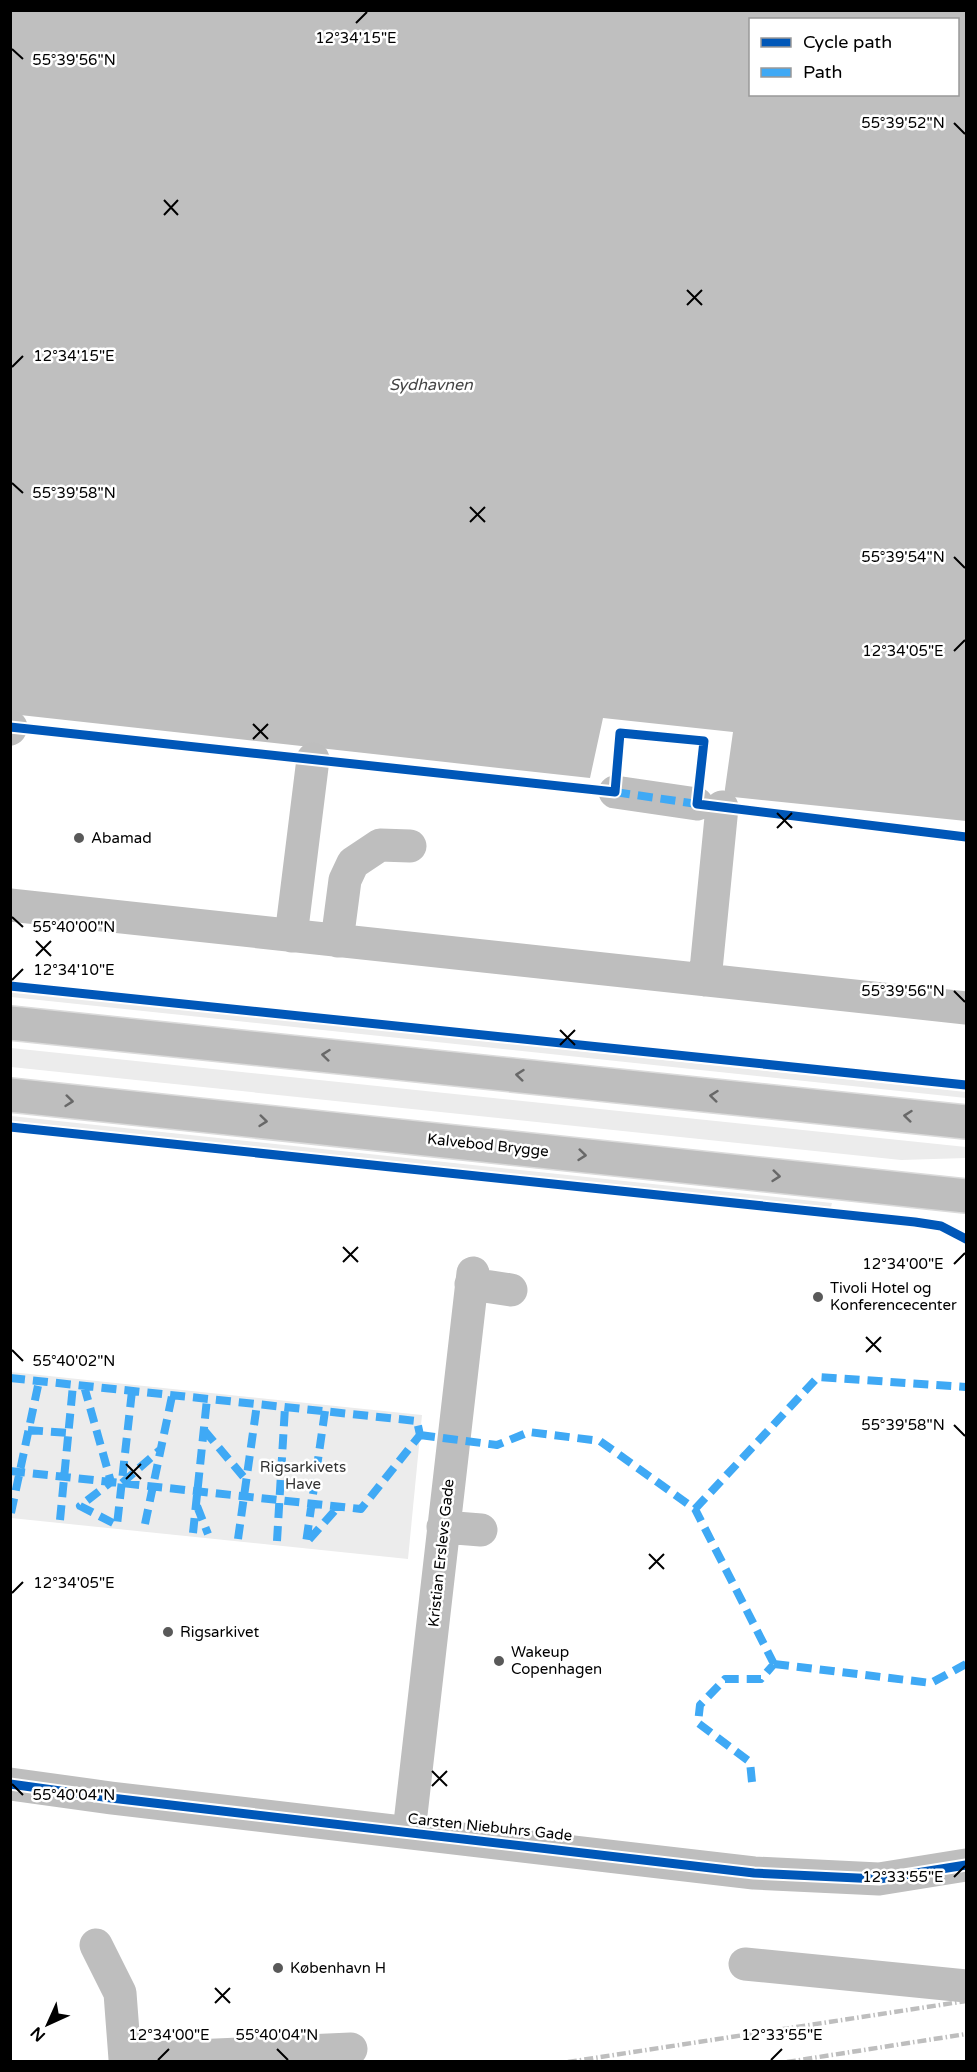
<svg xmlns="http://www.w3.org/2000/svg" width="977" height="2072" font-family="'Varela Round',sans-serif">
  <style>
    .green { fill: #ececec }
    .water { fill: #bfbfbf; fill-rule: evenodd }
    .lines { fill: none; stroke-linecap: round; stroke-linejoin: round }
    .major-casing { stroke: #dbdbdb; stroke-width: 36 }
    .minor { stroke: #bebebe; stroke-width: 33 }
    .major { stroke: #bebebe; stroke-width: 33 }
    .rail { stroke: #bebebe; stroke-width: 4.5; stroke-dasharray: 9 3 1.5 3; stroke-linecap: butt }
    .quiet { stroke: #3fa9f5; stroke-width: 8; stroke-dasharray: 15 8; stroke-linecap: butt }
    .cycleway-casing { stroke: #fff; stroke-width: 13 }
    .cycleway { stroke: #0057b8; stroke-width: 9 }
    .oneway { stroke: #686868 }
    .ticks { fill: none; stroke: #000; stroke-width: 2 }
    .poi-dot { fill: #595959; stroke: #fff; stroke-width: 2 }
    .labels { text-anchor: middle; stroke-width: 5; stroke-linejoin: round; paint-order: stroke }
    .poi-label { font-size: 15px; fill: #000; stroke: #fff; text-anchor: start }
    .street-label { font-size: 15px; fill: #000; stroke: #fff }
    .park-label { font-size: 15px; fill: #333; stroke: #fff }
    .water-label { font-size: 16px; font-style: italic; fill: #444; stroke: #fff }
    .ticks-label { font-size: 15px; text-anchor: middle; fill: #000; stroke: #fff; stroke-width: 5; stroke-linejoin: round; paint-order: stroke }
  </style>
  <rect width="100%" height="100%" fill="#fff"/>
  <path class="green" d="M11,991L966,1092V1098L11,997Z
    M11,1048L966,1147V1158L901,1160L11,1067Z
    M11,1116L832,1203L831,1207L528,1177L11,1121Z
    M11,1372L422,1415L408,1559L11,1518Z"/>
  <path class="water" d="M11,11H966V821L724,796L733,732L603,718L590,778L11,714ZM750,20H958V94H750Z"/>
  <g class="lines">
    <g class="major-casing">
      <path id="major" d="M10,1023L966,1122
        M10,1095L966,1196"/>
    </g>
    <path class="minor" d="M10,729L11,727
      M615,792L697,804
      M10,905L966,1008
      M291,936L313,759
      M337,941L345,880L353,863L380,845L410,846
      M705,980L722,807
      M471,1284L511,1290
      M443,1527L481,1530
      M10,1784L111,1798L754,1873L879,1879L966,1865
      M409,1832L473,1273
      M96,1945L120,1993L125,2059L351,2049
      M745,1964L966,1986"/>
    <use href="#major" class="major"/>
    <path class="rail" d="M568,2062L966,2001
      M787,2062L966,2034"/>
    <path class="quiet" d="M615,792L697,804
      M10,1378L417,1421L420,1435
      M84,1386L111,1482L80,1506L117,1525L132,1391
      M325,1411L306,1543L339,1506
      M28,1430L68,1433
      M204,1430L247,1481
      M420,1435L497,1445L529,1432L600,1441L695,1509L774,1664
      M10,1471L361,1509L420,1435
      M122,1483L161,1449
      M197,1506L208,1534
      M695,1509L818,1377L966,1387
      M11,1513L39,1381
      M60,1520L73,1385
      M145,1524L172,1396
      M193,1533L207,1399
      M238,1539L257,1404
      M277,1541L285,1407
      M774,1664L931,1683L966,1664
      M752,1782L750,1762L698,1723L700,1705L725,1679H761L774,1664"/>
    <g class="cycleway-casing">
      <path id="cycleway" d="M10,727L615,792L620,733L704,741L697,804L966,837
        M10,986L966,1085
        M10,1127L915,1222L941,1226L966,1239
        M10,1784L111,1798L754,1873L879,1879L966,1865"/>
    </g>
    <use href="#cycleway" class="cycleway"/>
  </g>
  <defs><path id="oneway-chevron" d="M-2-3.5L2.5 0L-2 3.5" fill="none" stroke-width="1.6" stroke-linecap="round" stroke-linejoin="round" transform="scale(1.5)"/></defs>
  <g class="oneway">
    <use href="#oneway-chevron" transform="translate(326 1055) rotate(-174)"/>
    <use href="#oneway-chevron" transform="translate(520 1075) rotate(-174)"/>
    <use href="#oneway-chevron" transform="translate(714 1096) rotate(-174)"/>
    <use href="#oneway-chevron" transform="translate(69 1101) rotate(6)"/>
    <use href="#oneway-chevron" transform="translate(908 1116) rotate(-174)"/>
    <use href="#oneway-chevron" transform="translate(263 1121) rotate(6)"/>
    <use href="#oneway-chevron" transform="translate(582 1155) rotate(6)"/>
    <use href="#oneway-chevron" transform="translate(776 1176) rotate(6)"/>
  </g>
  <path class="ticks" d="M356,23L367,12M12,49L23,59M954,123L965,134M164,200L178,215M164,215L178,200M687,290L702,305M687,305L702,290M12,367L23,356M12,483L23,493M470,507L485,522M470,522L485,507M954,557L965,568M954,651L965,640M253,724L268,739M253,739L268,724M777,813L792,828M777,828L792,813M12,917L23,927M36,941L51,956M36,956L51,941M12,980L23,969M954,991L965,1002M560,1030L575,1045M560,1045L575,1030M343,1247L358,1262M343,1262L358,1247M954,1264L965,1253M866,1337L881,1352M12,1350L23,1361M866,1352L881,1337M954,1425L965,1436M126,1464L141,1479M126,1479L141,1464M649,1554L664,1569M649,1569L664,1554M12,1593L23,1582M432,1771L447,1786M12,1784L23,1795M432,1786L447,1771M954,1877L965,1866M215,1988L230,2003M215,2003L230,1988M277,2049L288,2060M158,2060L169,2049M771,2060L782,2049"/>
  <g class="poi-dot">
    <circle cx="79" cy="838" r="6"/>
    <circle cx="818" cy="1297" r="6"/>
    <circle cx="168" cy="1632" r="6"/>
    <circle cx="499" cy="1661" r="6"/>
    <circle cx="278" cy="1968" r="6"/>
  </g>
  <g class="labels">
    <g class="poi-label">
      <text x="91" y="843">Abamad</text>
      <text x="830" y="1293">Tivoli Hotel og<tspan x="830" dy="17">Konferencecenter</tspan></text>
      <text x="180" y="1637">Rigsarkivet</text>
      <text x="511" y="1657">Wakeup<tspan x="511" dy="17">Copenhagen</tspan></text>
      <text x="290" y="1973">København H</text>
    </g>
    <g class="street-label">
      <text transform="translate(488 1145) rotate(6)" y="5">Kalvebod Brygge</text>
      <text transform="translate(441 1553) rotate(-84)" y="5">Kristian Erslevs Gade</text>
      <text transform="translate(490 1827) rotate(6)" y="5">Carsten Niebuhrs Gade</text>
    </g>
    <g class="park-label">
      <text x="303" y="1472">Rigsarkivets<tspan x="303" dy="17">Have</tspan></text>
    </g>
    <g class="water-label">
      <text x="431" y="390">Sydhavnen</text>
    </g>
  </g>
  <g class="ticks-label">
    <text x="356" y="43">12°34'15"E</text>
    <text x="74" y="65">55°39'56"N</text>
    <text x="903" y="128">55°39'52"N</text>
    <text x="74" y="361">12°34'15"E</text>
    <text x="74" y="498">55°39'58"N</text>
    <text x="903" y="562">55°39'54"N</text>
    <text x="903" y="656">12°34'05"E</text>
    <text x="74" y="932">55°40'00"N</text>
    <text x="74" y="975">12°34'10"E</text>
    <text x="903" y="996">55°39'56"N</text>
    <text x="903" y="1269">12°34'00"E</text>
    <text x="74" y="1366">55°40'02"N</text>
    <text x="903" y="1430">55°39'58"N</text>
    <text x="74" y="1588">12°34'05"E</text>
    <text x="74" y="1800">55°40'04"N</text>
    <text x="903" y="1882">12°33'55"E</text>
    <text x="169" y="2040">12°34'00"E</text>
    <text x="277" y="2040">55°40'04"N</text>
    <text x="782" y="2040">12°33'55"E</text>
  </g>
  <rect width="977" height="2072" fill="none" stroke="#000000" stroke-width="24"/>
  <rect x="749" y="18" width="210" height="78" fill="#ffffff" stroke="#999999" stroke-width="1.5"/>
  <rect x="761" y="38" width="30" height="9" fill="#0057b8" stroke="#999999" stroke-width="1.5"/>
  <text x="803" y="48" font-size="18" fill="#000000">Cycle path</text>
  <rect x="761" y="68" width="30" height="9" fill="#3fa9f5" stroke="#999999" stroke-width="1.5"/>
  <text x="803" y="78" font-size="18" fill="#000000">Path</text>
  <g transform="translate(48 2024) rotate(225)" stroke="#ffffff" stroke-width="4.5" paint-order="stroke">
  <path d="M0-4.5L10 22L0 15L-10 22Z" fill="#000000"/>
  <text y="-9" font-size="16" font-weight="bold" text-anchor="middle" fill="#000000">N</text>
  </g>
</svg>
